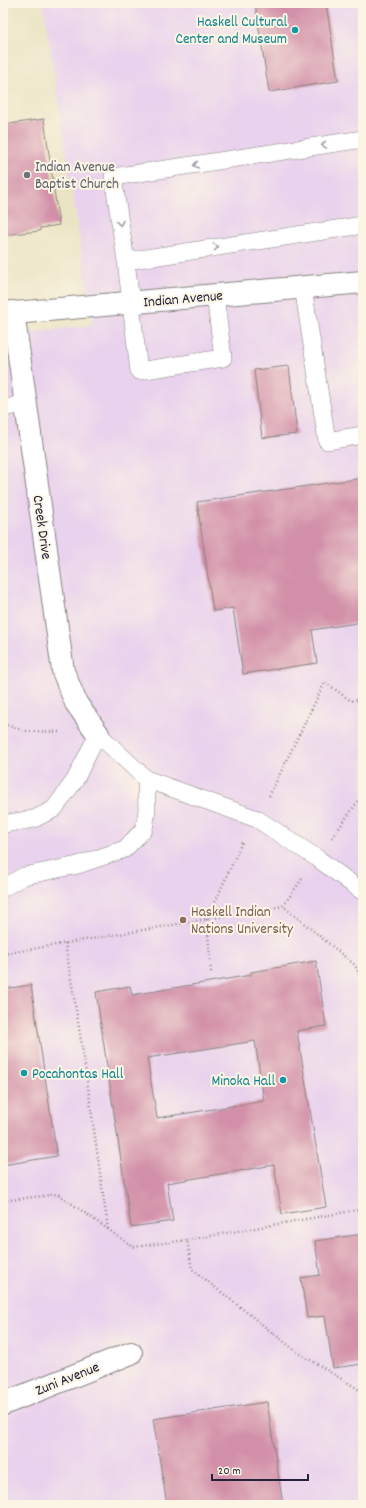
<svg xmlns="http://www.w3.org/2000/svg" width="366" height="1508" font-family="Dekko,sans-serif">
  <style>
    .built { fill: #e9d2ed }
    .building { fill: #d28fa8; fill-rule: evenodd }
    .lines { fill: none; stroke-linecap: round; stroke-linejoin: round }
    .lane-casing { stroke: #868380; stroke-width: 18 }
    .street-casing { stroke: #868380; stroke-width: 24 }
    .path { stroke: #868380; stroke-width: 2.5; stroke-dasharray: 1 3; stroke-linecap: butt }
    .lane { stroke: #fff; stroke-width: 17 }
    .street { stroke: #fff; stroke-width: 22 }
    .oneway { stroke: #9c9ca7 }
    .culture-dot { fill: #0f9aa8; stroke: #fcf5e5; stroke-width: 1.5 }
    .worship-dot { fill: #6b7280; stroke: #fcf5e5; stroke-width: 1.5 }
    .education-dot { fill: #8d6e63; stroke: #fcf5e5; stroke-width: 1.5 }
    .labels { text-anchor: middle; stroke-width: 4; stroke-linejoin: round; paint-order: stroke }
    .culture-label { font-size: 15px; fill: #0d838f; stroke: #fcf5e5; text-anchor: end }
    .worship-label { font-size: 15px; fill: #5b616d; stroke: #fcf5e5; text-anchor: start }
    .street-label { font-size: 15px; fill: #22223b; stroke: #fcf5e5 }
    .education-label { font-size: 15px; fill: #785e54; stroke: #fcf5e5; text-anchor: start }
  </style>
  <rect width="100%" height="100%" fill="#fcf5e5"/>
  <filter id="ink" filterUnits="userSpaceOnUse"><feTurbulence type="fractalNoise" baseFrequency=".025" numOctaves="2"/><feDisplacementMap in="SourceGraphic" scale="8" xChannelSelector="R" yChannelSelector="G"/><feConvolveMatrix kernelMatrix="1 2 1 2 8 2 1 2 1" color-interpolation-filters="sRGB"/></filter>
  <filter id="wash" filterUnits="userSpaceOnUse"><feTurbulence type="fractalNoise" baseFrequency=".012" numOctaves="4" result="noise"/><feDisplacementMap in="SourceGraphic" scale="16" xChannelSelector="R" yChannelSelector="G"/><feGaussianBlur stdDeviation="0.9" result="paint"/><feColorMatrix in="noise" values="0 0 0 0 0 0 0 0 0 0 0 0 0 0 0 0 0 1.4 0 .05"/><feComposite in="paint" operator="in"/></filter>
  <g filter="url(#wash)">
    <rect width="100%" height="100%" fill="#ebe4c4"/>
    <path class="built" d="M43,3H363V1505H3V335L93,325Z"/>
    <g id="blocks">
      <path class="building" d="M255,3H326L338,81L269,92Z
        M44,119L59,225L40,228V231L3,235V125Z
        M289,366L297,434L262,438L254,370Z
        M363,478V622L312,630L317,663L243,674L233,608L213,611L197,502Z
        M316,961L326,1026L297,1031L326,1207L282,1214L274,1165L167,1183L173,1221L131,1227L96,992L130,986L132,995L251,975V972ZM255,1041L264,1101L157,1118L147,1058Z
        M31,985L57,1156L3,1165V989Z
        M363,1234V1364L333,1368L325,1316L307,1318L301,1278L320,1275L315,1241Z
        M267,1402L283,1505H167L153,1419Z"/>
    </g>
  </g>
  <g filter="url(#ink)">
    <use href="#blocks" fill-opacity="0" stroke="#868380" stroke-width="1"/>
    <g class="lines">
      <g class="lane-casing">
        <path id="lane" d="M363,139L113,177L126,261L363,225
          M126,261L139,371L223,358L215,295
          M303,287L327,441L363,435
          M3,408L26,404
          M146,779L257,819L317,858L363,892
          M3,824L34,819L54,809L75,780L98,734L146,779L147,810L144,829L125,849L78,865L24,876L3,888"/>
      </g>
      <g class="street-casing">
        <path id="street" d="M13,312L63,671L76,703L98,734
          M3,314L363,282
          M3,1404L131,1353"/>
      </g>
      <path class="path" d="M3,724L25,731L61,732
        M269,796L325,682L351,701L363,699
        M332,838L363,794
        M302,879L283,906L355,965L363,983
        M65,943L83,1052L108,1229
        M3,954L283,906
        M211,972L207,920L243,840
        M3,1201L58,1194L133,1247L187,1240L192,1269L297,1352L363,1392
        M187,1240L363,1209"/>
      <use href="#lane" class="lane"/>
      <use href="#street" class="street"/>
    </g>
    <defs><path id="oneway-chevron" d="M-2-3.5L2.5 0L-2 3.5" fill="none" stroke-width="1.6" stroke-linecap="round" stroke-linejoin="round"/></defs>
    <g class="oneway">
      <use href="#oneway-chevron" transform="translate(324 145) rotate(171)"/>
      <use href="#oneway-chevron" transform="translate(196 165) rotate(171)"/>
      <use href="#oneway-chevron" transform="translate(120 223) rotate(81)"/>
      <use href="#oneway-chevron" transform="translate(216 247) rotate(-9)"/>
    </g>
  </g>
  <g class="culture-dot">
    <circle cx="295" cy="30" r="4"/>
    <circle cx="24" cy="1073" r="4"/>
    <circle cx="283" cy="1080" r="4"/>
  </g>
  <circle class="worship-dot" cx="27" cy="175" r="4"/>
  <circle class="education-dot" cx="183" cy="920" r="4"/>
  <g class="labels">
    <g class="culture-label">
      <text x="287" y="26">Haskell Cultural<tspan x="287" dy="17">Center and Museum</tspan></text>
      <text x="32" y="1078" text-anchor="start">Pocahontas Hall</text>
      <text x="275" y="1085">Minoka Hall</text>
    </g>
    <g class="worship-label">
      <text x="35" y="171">Indian Avenue<tspan x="35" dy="17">Baptist Church</tspan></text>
    </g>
    <g class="street-label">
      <text transform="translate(183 298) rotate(-5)" y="5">Indian Avenue</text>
      <text transform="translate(43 527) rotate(82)" y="5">Creek Drive</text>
      <text transform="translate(67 1378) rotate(-22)" y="5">Zuni Avenue</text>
    </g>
    <g class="education-label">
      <text x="191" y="916">Haskell Indian<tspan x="191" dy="17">Nations University</tspan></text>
    </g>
  </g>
  <rect width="366" height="1508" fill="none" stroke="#fcf5e5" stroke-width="16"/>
  <path d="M212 1474v6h96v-6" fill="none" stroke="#22223b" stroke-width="2"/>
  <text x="218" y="1474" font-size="12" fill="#22223b" stroke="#fcf5e5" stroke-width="3" paint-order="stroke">20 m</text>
</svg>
